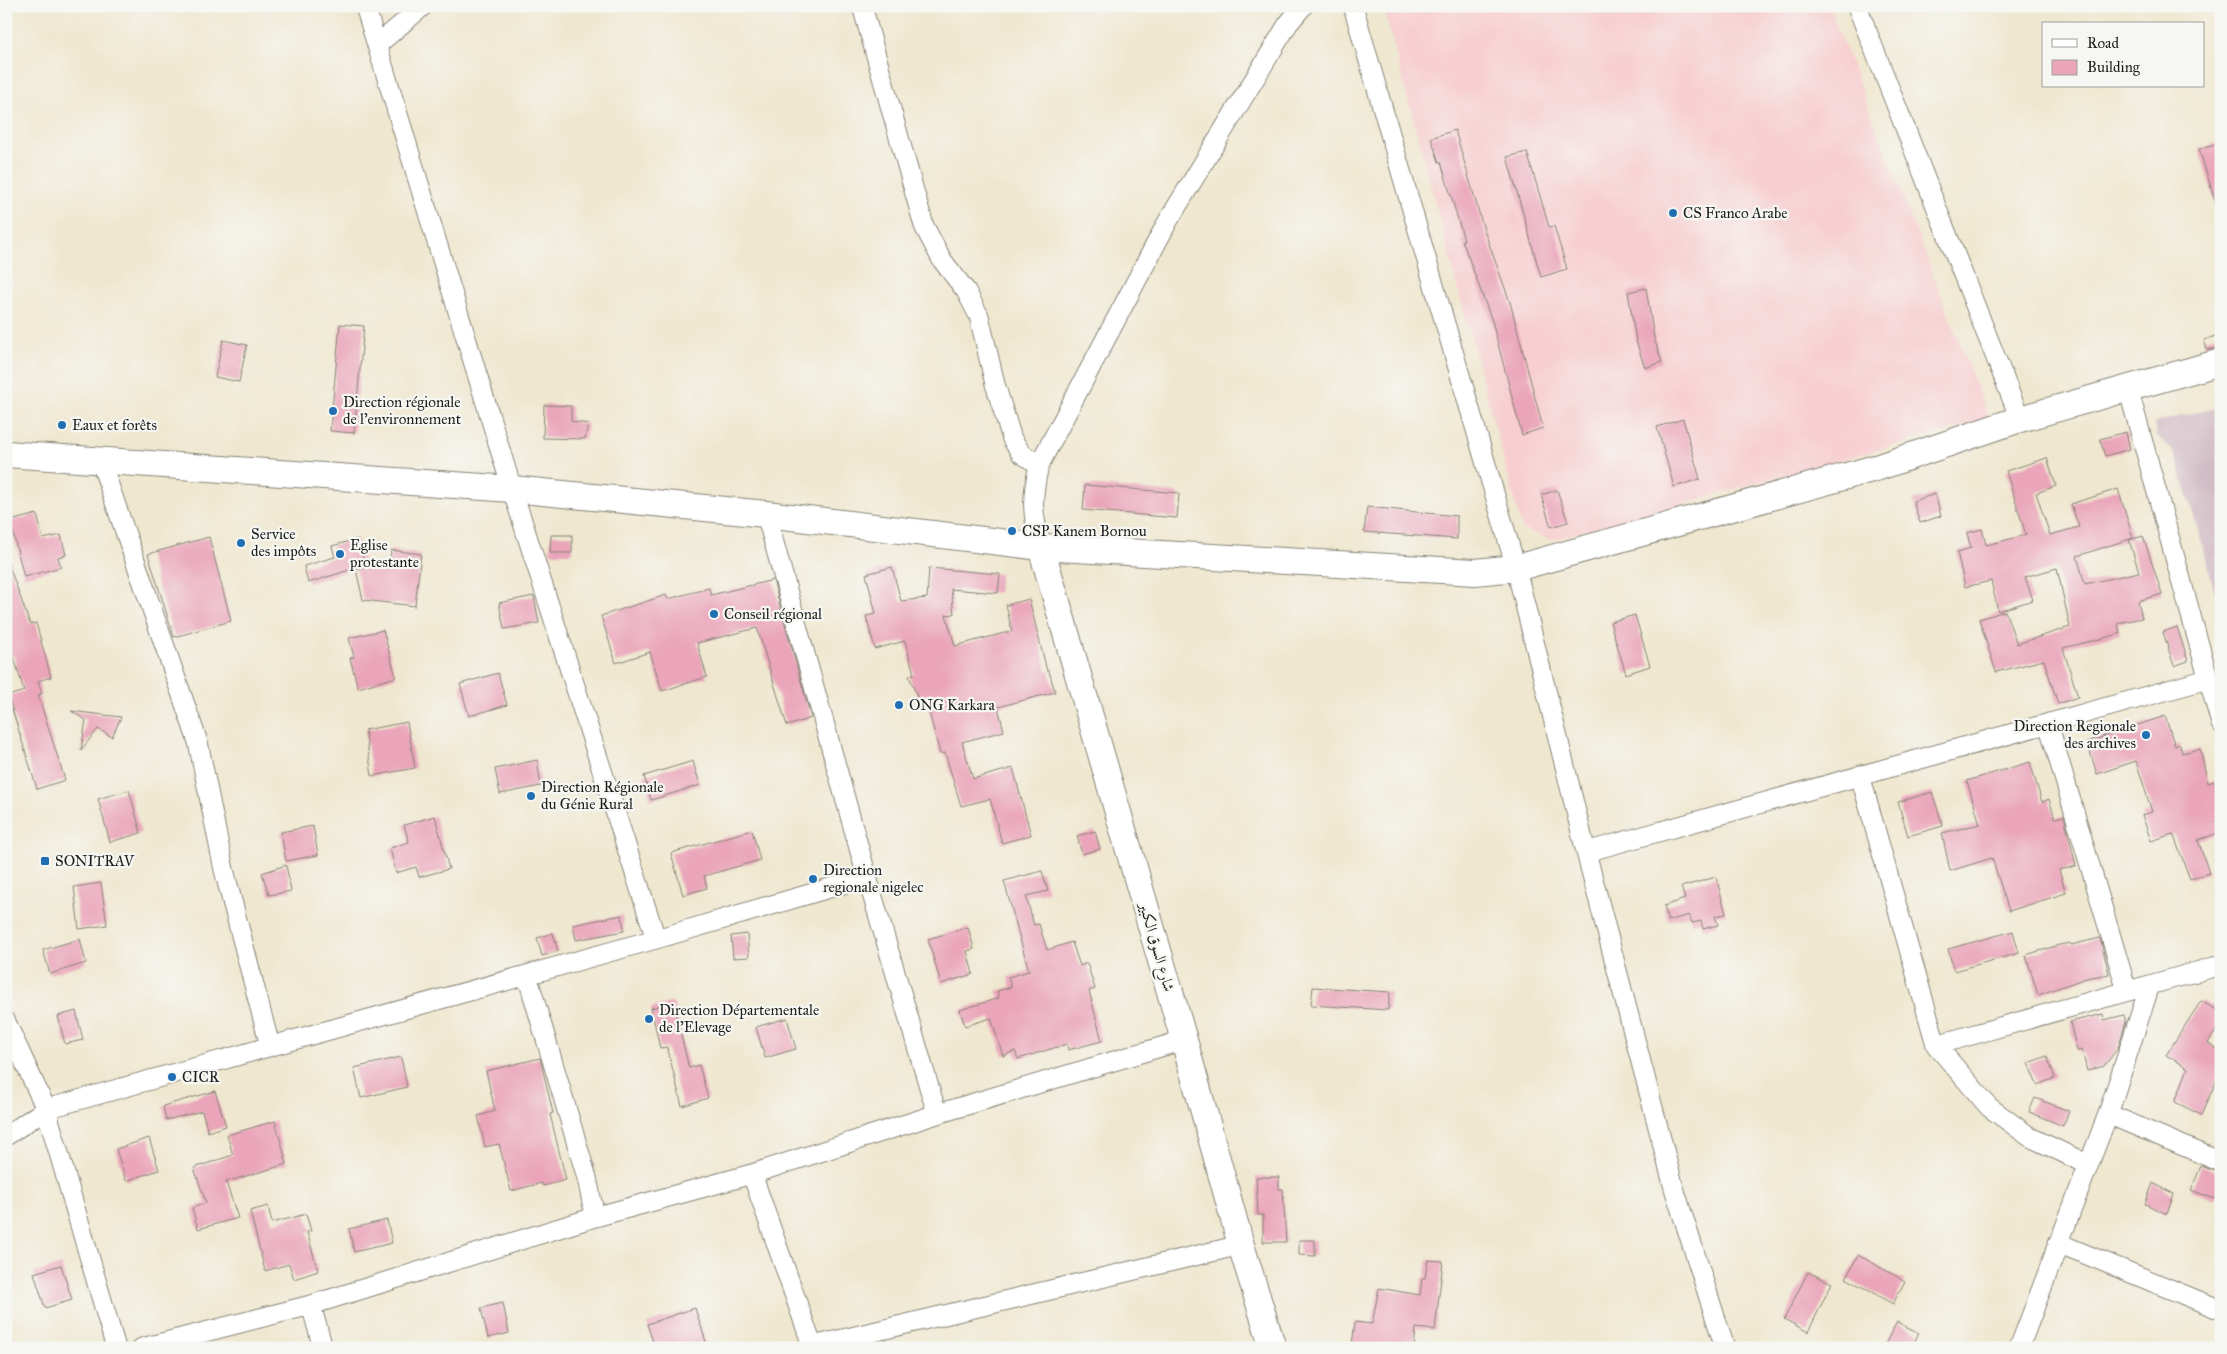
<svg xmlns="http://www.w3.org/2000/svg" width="2227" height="1354" font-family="'IM FELL Great Primer',Amiri,serif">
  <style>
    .built { fill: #f7cfd1 }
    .industrial { fill: #d2bdc6 }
    .building { fill: #eaa5ba }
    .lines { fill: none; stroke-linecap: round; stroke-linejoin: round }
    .street-casing { stroke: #868276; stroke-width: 21 }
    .secondary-casing { stroke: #868276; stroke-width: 28 }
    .street { stroke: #fff; stroke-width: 19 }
    .secondary { stroke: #fff; stroke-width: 26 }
    .poi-dot { fill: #1f6fb2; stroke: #f6f6f2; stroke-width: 2 }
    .labels { text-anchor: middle; stroke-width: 4.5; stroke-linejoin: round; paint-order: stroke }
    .poi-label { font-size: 15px; fill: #1c1c1c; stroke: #f6f6f2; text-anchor: start }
    .street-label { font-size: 15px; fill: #1c1c1c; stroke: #f6f6f2 }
  </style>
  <rect width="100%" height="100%" fill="#f6f6f2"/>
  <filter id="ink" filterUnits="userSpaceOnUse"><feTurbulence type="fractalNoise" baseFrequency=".02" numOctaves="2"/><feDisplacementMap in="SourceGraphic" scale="10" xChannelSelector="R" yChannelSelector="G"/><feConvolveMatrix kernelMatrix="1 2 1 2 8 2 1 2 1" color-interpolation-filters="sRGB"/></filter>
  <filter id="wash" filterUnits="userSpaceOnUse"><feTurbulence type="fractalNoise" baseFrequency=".0096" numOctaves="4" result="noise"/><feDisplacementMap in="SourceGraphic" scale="20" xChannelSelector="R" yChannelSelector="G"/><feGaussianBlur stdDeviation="1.12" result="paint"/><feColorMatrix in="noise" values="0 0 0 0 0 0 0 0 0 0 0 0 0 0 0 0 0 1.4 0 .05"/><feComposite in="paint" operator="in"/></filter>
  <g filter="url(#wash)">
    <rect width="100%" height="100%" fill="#efe7cf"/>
    <path class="built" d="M1383,6H1829L1989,419L1551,540L1522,529Z"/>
    <path class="industrial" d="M2221,406V617L2203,546L2175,453L2157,436L2154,423Z"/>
    <g id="blocks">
      <path class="building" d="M1455,130L1484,230L1510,302L1543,428L1522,435L1492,321L1462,240H1464L1441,162H1439L1431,138Z
        M2221,142V206L2217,207L2199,149Z
        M1527,152L1549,227L1554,226L1567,269L1541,277L1507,157Z
        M1646,288L1654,338L1662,362L1645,368L1636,341L1628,292Z
        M340,324L364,326L354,433L330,431Z
        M2221,334V347L2207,350L2204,340Z
        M223,340L247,345L239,382L215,377Z
        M544,405L571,406V421L588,424L585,439L543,438Z
        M1683,419L1700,479L1674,487L1657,427Z
        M2126,432L2130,449L2105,456L2100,439Z
        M2047,458L2056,486L2036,493L2050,535L2079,527L2071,504L2118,489L2133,538L2077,556L2085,584L2139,572L2129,540L2143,536L2162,594L2138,601L2142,618L2118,623L2120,634L2063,648L2078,697L2058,704L2044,660L1996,672L1979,619L2005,611L2017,644L2070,627L2057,568L2025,577L2033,600L1998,611L1991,581L1965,587L1957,552L1971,548L1967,533L1982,529L1986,545L2026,535L2006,471Z
        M1085,485L1179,493L1177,518L1083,510Z
        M1557,490L1568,522L1551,527L1541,495Z
        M1935,494L1941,516L1920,523L1913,501Z
        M1367,507L1457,516V539L1364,532Z
        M37,514L43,539L61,535L66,555L58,557L61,567L24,577L10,521Z
        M551,535H572V553H550Z
        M209,537L231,621L174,637L148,554Z
        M357,539L365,565L308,583L304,566L335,557L332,546Z
        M391,550L421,554L415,606L363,600L356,569L390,561Z
        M8,563L30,624L36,623L51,677L38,681L42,694L38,695L65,780L37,789L8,696L24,691L13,654L6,656V564Z
        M892,567L901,601L927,598L929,568L1000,574L998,593L951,589L954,614L946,615L955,646L1012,631L1006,605L1029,599L1047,671H1049L1055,692L998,707L1004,731L962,742L973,779L1013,768L1031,835L1002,843L990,799L961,806L945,753L940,754L927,704L921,706L909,676L914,674L905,641L875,649L866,616L876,614L866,574Z
        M773,580L811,718L787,726L757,628L697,643L707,677L662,691L650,652L616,663L601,616L666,595L668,599L709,588L711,595Z
        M534,596L539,623L504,629L499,603Z
        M1635,615L1650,666L1626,674L1610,622Z
        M2177,627L2188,661L2174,666L2163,632Z
        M383,630L396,677L358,688L350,658L354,657L349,638Z
        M498,673L507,705L469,716L460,684Z
        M71,711L87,713L121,717L112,737L98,729L81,750L86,720Z
        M2165,716L2175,746L2180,744L2182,753L2200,749L2208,783L2214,781L2221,803V820L2216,821L2219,833L2198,840L2209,873L2190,879L2173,834L2151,841L2142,815L2152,812L2136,761L2097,774L2087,742Z
        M407,722L415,768L372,776L365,730Z
        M537,760L541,786L500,794L495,769Z
        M693,761L700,785L651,800L644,776Z
        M2030,762L2042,802L2049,799L2055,818L2064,816L2076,866L2059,870L2066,893L2009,911L1992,858L1950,871L1942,833L1980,824L1967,781Z
        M129,790L141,833L110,842L98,799Z
        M1932,792L1943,826L1908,836L1898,802Z
        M435,816L449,869L419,877L416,867L396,873L390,848L409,842L404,825Z
        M313,826L318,855L286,861L281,832Z
        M752,830L760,860L704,876L707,888L683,895L671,853Z
        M1095,831L1100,849L1082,854L1077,836Z
        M286,865L291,891L269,895L262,873Z
        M1042,871L1048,891L1026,896L1034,925L1039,924L1047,950L1072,942L1080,966L1087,963L1095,989L1089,991L1102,1041L1068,1050L1067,1044L1018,1059L1015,1051L1003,1056L991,1018L965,1026L960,1010L999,998L997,991L1011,987L1008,977L1029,971L1004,881Z
        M1716,877L1726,914L1715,916L1718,925L1703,929L1701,921L1692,923L1689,915L1668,921L1664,906L1685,899L1681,887Z
        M101,883L107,925L79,929L74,887Z
        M622,915L624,931L576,940L573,925Z
        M968,927L974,949L967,951L973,974L941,984L928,939Z
        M2013,931L2019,953L1954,971L1948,949Z
        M553,933L558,951L542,956L537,938Z
        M747,934L749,957L733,958L731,936Z
        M2100,938L2109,974L2086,978L2038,995L2026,955L2059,945L2070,943L2071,945Z
        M80,939L86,963L50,974L43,950Z
        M1313,987L1390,992L1388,1010L1311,1005Z
        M2201,1001L2221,1012V1023L2208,1043L2221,1051V1071L2201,1115L2175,1102L2188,1068L2166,1055Z
        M673,1002L689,1068L699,1065L708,1098L682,1106L667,1047L660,1048L651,1008Z
        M76,1011L83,1040L65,1044L58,1016Z
        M2103,1014L2104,1020L2124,1015L2126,1022L2118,1048L2104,1066L2087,1071L2082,1050L2077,1051L2070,1022Z
        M787,1018L796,1049L765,1058L756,1027Z
        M2047,1056L2055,1078L2037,1085L2028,1063Z
        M401,1057L407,1087L361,1098L354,1068Z
        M540,1058L553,1113L550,1114L566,1180L543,1186L542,1183L511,1191L499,1144L485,1147L478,1116L495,1111L486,1071Z
        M215,1091L226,1126L208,1132L202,1111L166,1120L163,1106Z
        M2035,1098L2069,1111L2063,1126L2029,1112Z
        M275,1121L287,1164L226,1182L238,1218L198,1229L192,1208L206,1203L194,1168L233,1155L227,1135Z
        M149,1138L159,1170L126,1181L116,1149Z
        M2201,1166L2221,1173V1184L2215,1199L2191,1190Z
        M1256,1177H1279V1189H1283L1286,1242H1263V1215H1258Z
        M2153,1183L2174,1194L2167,1214L2145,1204Z
        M268,1206L272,1223L306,1214L311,1231L307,1232L318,1271L294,1279L289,1264L265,1271L250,1211Z
        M387,1220L392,1243L354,1252L349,1229Z
        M1299,1240H1315V1256L1299,1255Z
        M1858,1255L1905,1281L1893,1304L1846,1278Z
        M1428,1260L1443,1261L1435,1330L1416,1328L1414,1348L1352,1345L1355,1322L1372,1324L1379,1288L1420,1295L1422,1278H1425Z
        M61,1265L72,1300L45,1308L34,1273Z
        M1808,1272L1832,1283L1808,1332L1784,1319Z
        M503,1303L509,1333L488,1338L481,1308Z
        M695,1308L708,1348H655L647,1324Z
        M1897,1322L1919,1333L1911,1348H1883Z"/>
    </g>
  </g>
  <g filter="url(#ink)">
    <use href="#blocks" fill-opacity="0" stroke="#868276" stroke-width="1"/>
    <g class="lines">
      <g class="street-casing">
        <path id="street" d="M365,6L512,489L656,939
          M862,6L924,226L942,260L966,291L979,316L995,384L1012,439L1021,453L1039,465
          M1353,6L1516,568L1586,852L1674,1188L1725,1348
          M1857,6L2020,419
          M377,45L423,6
          M2128,388L2221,724
          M101,462L198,742L224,870L270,1046
          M766,514L867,877L937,1114
          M1041,547C1032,513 1031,500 1039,465L1168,221L1288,24L1303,6
          M2048,723L2127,991
          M1860,775L1936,1045L1989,1107L2030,1137L2087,1164
          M1586,852L2208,679
          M527,975L587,1178L595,1217
          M6,1022L46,1109L116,1348
          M1936,1045L2221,965
          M2108,1114L2221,1162
          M6,1136L46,1109L656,939L867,877
          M752,1174L813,1348
          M2058,1243L2221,1310
          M311,1305L323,1348
          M813,1346L1241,1245
          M142,1348L311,1305L595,1217L752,1174L937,1114L1184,1040
          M2019,1348L2108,1114L2150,985"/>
      </g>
      <g class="secondary-casing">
        <path id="secondary" d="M6,454L512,489L766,514L1041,547L1475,572L1516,568L1879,467L2020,419L2221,362
          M1041,547L1184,1040L1241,1245L1273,1348"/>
      </g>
      <use href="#street" class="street"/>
      <use href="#secondary" class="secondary"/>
    </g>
  </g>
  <g class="poi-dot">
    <circle cx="1673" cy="213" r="5"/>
    <circle cx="333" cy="411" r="5"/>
    <circle cx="62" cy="425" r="5"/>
    <circle cx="1012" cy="531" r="5"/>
    <circle cx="241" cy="543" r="5"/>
    <circle cx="340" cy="554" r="5"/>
    <circle cx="714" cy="614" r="5"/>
    <circle cx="899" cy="705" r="5"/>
    <circle cx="2146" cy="735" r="5"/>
    <circle cx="531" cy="796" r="5"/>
    <rect x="40" y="856" width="10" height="10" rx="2.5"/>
    <circle cx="813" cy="879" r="5"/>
    <circle cx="649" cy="1019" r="5"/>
    <circle cx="172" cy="1077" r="5"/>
  </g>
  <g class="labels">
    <g class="poi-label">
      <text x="1683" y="218">CS Franco Arabe</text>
      <text x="343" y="407">Direction régionale<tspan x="343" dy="17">de l'environnement</tspan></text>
      <text x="72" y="430">Eaux et forêts</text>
      <text x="1022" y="536">CSP Kanem Bornou</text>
      <text x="251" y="539">Service<tspan x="251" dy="17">des impôts</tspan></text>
      <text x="350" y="550">Eglise<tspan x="350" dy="17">protestante</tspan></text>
      <text x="724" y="619">Conseil régional</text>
      <text x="909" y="710">ONG Karkara</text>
      <text x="2136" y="731" text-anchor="end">Direction Regionale<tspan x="2136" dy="17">des archives</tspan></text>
      <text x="541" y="792">Direction Régionale<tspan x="541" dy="17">du Génie Rural</tspan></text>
      <text x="55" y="866">SONITRAV</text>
      <text x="823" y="875">Direction<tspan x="823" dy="17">regionale nigelec</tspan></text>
      <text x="659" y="1015">Direction Départementale<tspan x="659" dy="17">de l'Elevage</tspan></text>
      <text x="182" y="1082">CICR</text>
    </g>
    <g class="street-label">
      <text transform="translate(1157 947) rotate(74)" y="5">شارع السوق الكبير</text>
    </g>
  </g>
  <rect width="2227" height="1354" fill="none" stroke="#f6f6f2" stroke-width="25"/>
  <rect x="2042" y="22" width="162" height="65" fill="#f6f6f2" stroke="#9f9f9c"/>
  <rect x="2052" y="39" width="25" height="8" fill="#ffffff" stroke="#9f9f9c"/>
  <text x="2087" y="48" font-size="15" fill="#1c1c1c">Road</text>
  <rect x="2052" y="60" width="25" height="15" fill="#eaa5ba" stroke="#9f9f9c"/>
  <text x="2087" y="72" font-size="15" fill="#1c1c1c">Building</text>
</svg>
